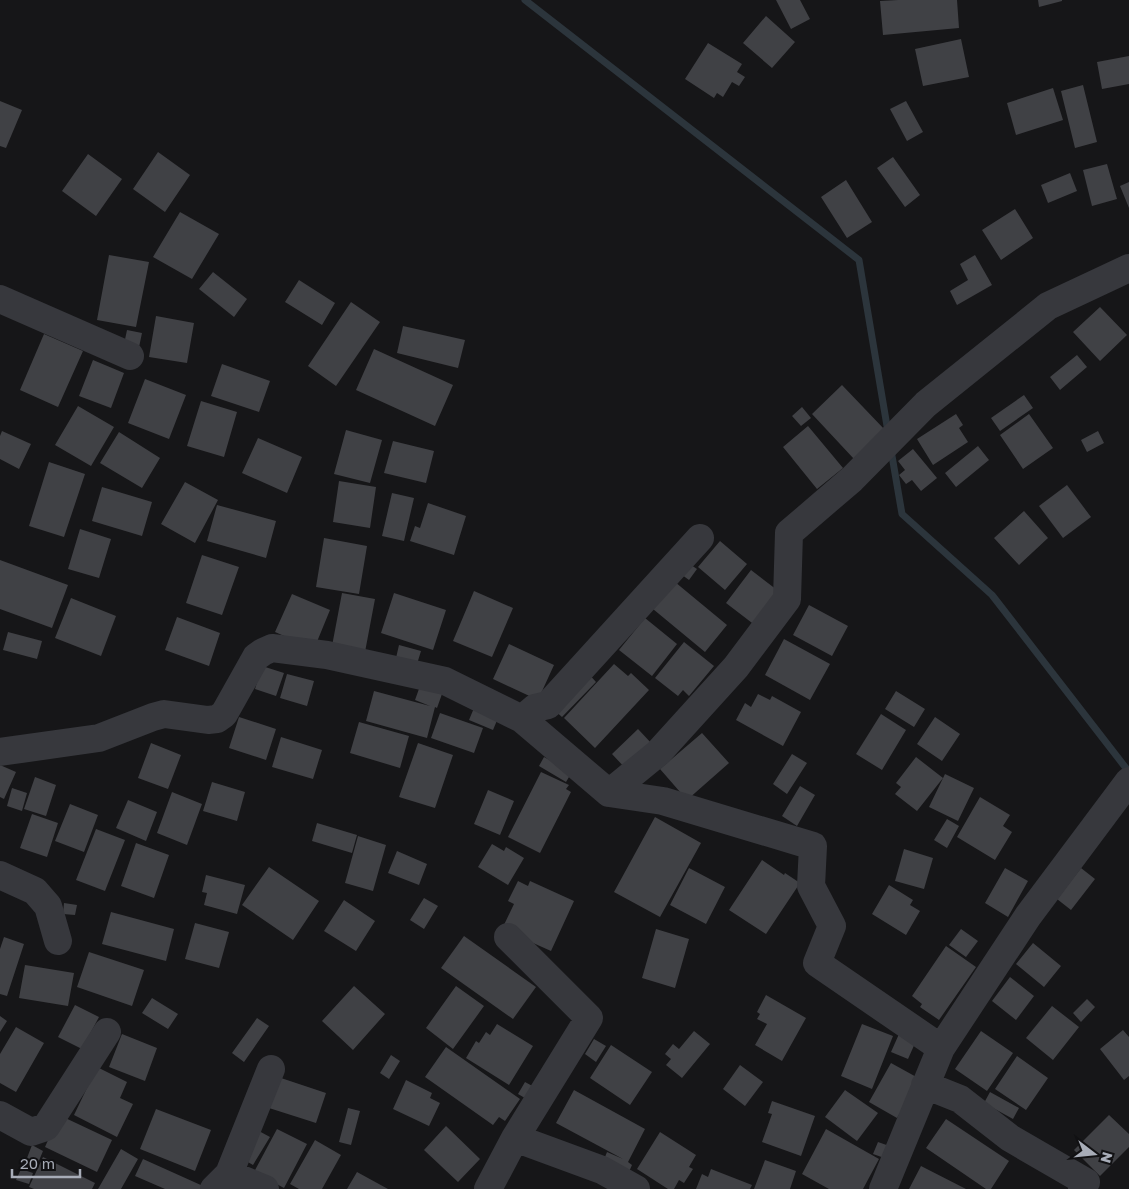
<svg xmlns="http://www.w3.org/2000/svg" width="1129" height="1189" font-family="'Golos Text',sans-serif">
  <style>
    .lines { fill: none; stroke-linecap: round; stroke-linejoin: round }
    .stream { stroke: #2c353c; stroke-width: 7 }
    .building { fill: #404145 }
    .minor { stroke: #37383d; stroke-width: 28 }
  </style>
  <rect width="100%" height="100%" fill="#161618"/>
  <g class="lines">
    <path class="stream" d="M525,0L859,260L888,432
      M891,450L902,514L992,595L1129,772"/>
  </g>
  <path class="building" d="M776,0H800L810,19L791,29Z
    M898,0H957L959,28L883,35L880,1Z
    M1038,0H1062V1L1039,7Z
    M766,16L795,42L772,68L743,43Z
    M961,39L969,77L923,86L915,49Z
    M708,43L742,64L737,72L745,77L739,86L732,82L723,97L717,93L714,98L685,79Z
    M1129,56V84L1102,89L1097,62Z
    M1083,85L1097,142L1075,148L1061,91Z
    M1053,88L1063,120L1016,135L1007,103Z
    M0,101L22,110L6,148L0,146Z
    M906,101L923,132L907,141L890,109Z
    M158,152L190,175L165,212L133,189Z
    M88,154L122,179L96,216L62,191Z
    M893,157L920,195L905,207L877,168Z
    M1107,164L1117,199L1092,206L1083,170Z
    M1070,173L1077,191L1048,203L1041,185Z
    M846,180L872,222L847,238L821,197Z
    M1129,182V208L1120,186Z
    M1015,209L1033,238L1001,260L982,230Z
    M180,212L219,234L192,279L153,257Z
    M109,255L149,262L136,327L97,320Z
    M975,255L992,285L957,305L950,291L968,280L960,264Z
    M213,272L247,299L234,317L199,289Z
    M299,280L335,303L322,325L285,302Z
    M351,302L380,322L336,386L308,366Z
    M1100,307L1127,335L1100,361L1073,332Z
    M156,316L194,323L187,363L149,357Z
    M403,326L465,340L458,368L397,353Z
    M127,330L142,333L138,352L123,349Z
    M44,334L83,351L58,407L20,390Z
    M374,349L453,385L435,426L356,390Z
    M1077,355L1087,367L1060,390L1050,377Z
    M93,360L124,373L111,408L79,396Z
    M222,364L270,381L259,412L211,396Z
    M145,379L186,395L169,439L128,423Z
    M842,385L885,430L854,459L812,414Z
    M1024,395L1033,408L1000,431L991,418Z
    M201,401L237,412L224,457L187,446Z
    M78,406L114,427L91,466L55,445Z
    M802,407L811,418L801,426L792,416Z
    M956,414L963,425L959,428L968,442L933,465L917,439Z
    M1029,414L1053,448L1023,469L1000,435Z
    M808,426L843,468L817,489L783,447Z
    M346,430L382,440L370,483L334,474Z
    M2,431L31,444L19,469L0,459V436Z
    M1098,431L1104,443L1087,452L1081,440Z
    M119,432L160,458L142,488L100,463Z
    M258,438L302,457L287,493L242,473Z
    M393,441L434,451L426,483L384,473Z
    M978,446L989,460L956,487L945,473Z
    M913,449L937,478L921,491L912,480L906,484L899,475L905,470L898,461Z
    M49,462L85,474L64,537L29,526Z
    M339,481L376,487L370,528L333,522Z
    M185,482L218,500L195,543L161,524Z
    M1067,485L1091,517L1063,538L1039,506Z
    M102,487L152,502L142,536L92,521Z
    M392,493L414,498L404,541L382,536Z
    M428,503L466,516L454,555L410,541L415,526L420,528Z
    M217,505L276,521L266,558L207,541Z
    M1024,511L1048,538L1019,565L994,538Z
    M80,529L111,539L99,578L68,569Z
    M324,538L367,546L359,594L316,587Z
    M720,541L747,564L725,590L698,567Z
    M202,555L239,567L222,615L186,603Z
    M0,560L68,585L52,628L0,609Z
    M685,561L697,569L689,580L678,572Z
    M751,570L781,593L756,626L726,603Z
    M675,582L727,625L705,652L653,609Z
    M474,591L513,608L492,657L453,641Z
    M342,593L375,599L365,652L332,646Z
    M394,593L446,610L433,650L381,633Z
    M292,594L330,610L314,649L275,632Z
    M71,598L116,616L101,656L55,638Z
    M809,605L848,626L832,656L793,635Z
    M177,617L220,633L209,666L165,650Z
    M645,618L677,644L652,676L619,650Z
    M8,632L42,641L37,659L3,650Z
    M784,639L830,664L810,700L765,675Z
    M684,642L714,666L689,696L683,690L678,696L655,678Z
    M509,644L554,665L538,700L493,679Z
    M399,645L421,651L417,664L396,658Z
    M614,664L628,676L631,673L649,690L595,748L564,718Z
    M262,666L284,673L276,696L255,689Z
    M587,672L596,682L562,717L552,708Z
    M287,674L314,681L307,706L280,698Z
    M420,686L442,694L437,708L435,707L427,738L366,721L374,691L430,706L415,700Z
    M896,691L925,709L914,727L885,709Z
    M758,694L770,700L772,696L801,712L783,746L736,720L745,703L751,707Z
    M474,708L498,718L493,730L469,720Z
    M440,713L483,728L474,753L431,738Z
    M881,714L906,730L882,770L856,754Z
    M239,717L276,729L266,760L229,748Z
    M935,717L960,734L942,761L917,744Z
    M359,722L409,736L400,768L350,753Z
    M638,729L653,745L627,770L612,754Z
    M702,733L729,763L687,800L660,769Z
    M281,737L322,750L313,779L272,767Z
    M151,743L181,755L168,789L138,778Z
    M418,743L453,755L435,808L399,797Z
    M792,754L807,763L787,794L773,784Z
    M544,757L572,772L566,782L539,766Z
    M916,757L943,778L917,811L895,794L901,787L896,783Z
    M0,765L16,772L4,799L0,797Z
    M541,772L569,785L566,789L571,792L540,853L508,837Z
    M945,774L974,788L958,821L929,807Z
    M35,777L56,785L46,816L24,809Z
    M212,782L245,792L237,821L203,811Z
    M800,786L815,795L797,826L782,816Z
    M12,788L27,793L22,811L7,806Z
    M488,790L514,801L500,835L474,824Z
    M172,792L202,804L187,845L157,833Z
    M980,797L1010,815L1003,826L1012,832L995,860L957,837Z
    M128,800L157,812L146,841L116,828Z
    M70,804L98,815L84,852L55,841Z
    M32,814L58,823L47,857L20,848Z
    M655,817L701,843L660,917L614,892Z
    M947,819L959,826L947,848L934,840Z
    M317,823L357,835L352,853L312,841Z
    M96,829L125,840L105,891L76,880Z
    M358,836L386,845L373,891L345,883Z
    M136,843L169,855L154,898L121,886Z
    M492,844L504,851L506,847L524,858L508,885L478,867Z
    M904,849L933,858L924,889L895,881Z
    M397,851L427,864L419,885L388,873Z
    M762,860L784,875L785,873L800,883L766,934L729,910Z
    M269,867L319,901L293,940L242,905Z
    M689,868L725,887L706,924L670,905Z
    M1005,868L1028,881L1008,917L985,903Z
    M1081,868L1095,879L1071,910L1057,899Z
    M206,875L245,885L237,914L204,905L207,893L202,892Z
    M518,881L528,886L530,881L574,901L551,951L502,929L514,904L508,901Z
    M889,885L913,900L910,905L920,911L906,935L872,914Z
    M424,898L438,906L424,929L410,920Z
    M344,900L375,921L356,951L324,931Z
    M64,903L77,905L75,915L63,914Z
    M111,912L174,929L166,961L102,944Z
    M195,923L229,932L219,968L185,959Z
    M656,929L689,939L675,988L642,978Z
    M961,929L978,941L966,957L949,945Z
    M464,936L536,987L513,1019L441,968Z
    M4,937L24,944L7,996L0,994V949Z
    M1033,943L1061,966L1044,987L1016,964Z
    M946,946L976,967L939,1020L920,1007L922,1004L912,996Z
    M89,952L144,970L132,1006L77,987Z
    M25,965L74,973L68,1006L19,998Z
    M1010,977L1034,996L1016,1020L992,1001Z
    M354,986L385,1014L353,1050L322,1021Z
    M456,986L484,1006L453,1049L426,1028Z
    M766,995L806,1018L782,1061L755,1045L767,1024L757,1019L760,1014L757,1012Z
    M152,998L178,1014L168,1029L142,1013Z
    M1087,999L1095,1007L1081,1022L1073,1013Z
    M75,1005L99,1017L82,1049L58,1037Z
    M1052,1006L1079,1027L1053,1060L1026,1038Z
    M0,1016L7,1021L0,1032Z
    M257,1018L269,1026L244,1062L232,1053Z
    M497,1024L533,1046L509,1085L466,1058L476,1041L479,1043L486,1032L490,1035Z
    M862,1024L893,1036L872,1089L841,1076Z
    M16,1027L44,1043L16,1092L0,1083V1054Z
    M1123,1030L1129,1037V1076L1124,1080L1100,1049Z
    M694,1031L710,1044L682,1078L666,1065L671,1059L665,1054L673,1044L679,1049Z
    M981,1031L1013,1053L987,1091L955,1069Z
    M122,1034L157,1048L145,1081L109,1067Z
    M899,1034L916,1041L908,1059L891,1052Z
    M594,1039L606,1046L596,1062L585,1054Z
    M611,1045L652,1072L630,1105L590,1078Z
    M446,1047L520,1099L505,1121L499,1117L493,1125L425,1077Z
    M391,1055L400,1061L389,1079L380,1073Z
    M1017,1056L1048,1078L1026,1110L995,1089Z
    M891,1063L920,1079L897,1118L869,1102Z
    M740,1065L763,1082L745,1106L723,1089Z
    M97,1067L127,1082L120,1098L133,1104L117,1137L74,1115Z
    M281,1078L326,1093L316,1123L269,1108Z
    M406,1080L432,1093L430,1098L440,1103L429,1126L393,1109Z
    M525,1082L536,1088L530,1101L518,1094Z
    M574,1090L645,1129L628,1162L632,1165L628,1174L603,1162L607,1152L623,1159L556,1123Z
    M845,1090L878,1113L857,1141L825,1117Z
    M990,1092L1019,1108L1013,1119L984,1103Z
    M772,1101L815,1116L801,1156L762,1142L772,1114L768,1113Z
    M348,1108L360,1111L351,1145L339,1142Z
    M156,1109L211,1130L195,1171L140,1149Z
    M59,1115L112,1140L97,1172L45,1147Z
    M1109,1115L1129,1134V1147L1100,1176L1074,1150Z
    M946,1119L1009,1161L991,1189H986L926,1148Z
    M446,1126L480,1159L458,1182L424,1150Z
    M277,1129L307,1144L284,1188L254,1172Z
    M826,1129L879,1159L863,1189H829L802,1174Z
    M257,1130L270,1137L253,1165L241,1158Z
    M660,1132L696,1155L689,1167L693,1169L684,1183L679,1180L674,1189H668L637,1169Z
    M315,1140L341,1155L322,1189H299L290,1184Z
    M878,1142L895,1148L890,1160L873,1154Z
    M32,1145L43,1151L38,1163L27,1158Z
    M121,1149L138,1159L121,1189H98Z
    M43,1157L95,1183L92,1189H34L29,1187Z
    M143,1159L203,1186L202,1189H165L135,1176Z
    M765,1160L796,1171L790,1189H754Z
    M921,1166L966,1189H909Z
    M21,1169L33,1173L29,1184L16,1180Z
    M711,1169L752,1185L750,1189H696L702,1174L708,1177Z
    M357,1172L388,1189H347Z"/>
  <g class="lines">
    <path class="minor" d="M0,299L130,356
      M522,719L609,793L658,753L736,667L787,599L789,533L852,479L926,404L1048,306L1129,268
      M0,752L99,738L153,717L164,714L208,720L217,719L224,714L256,657L263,652L272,648L327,655L445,681L522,719L535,708L548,705L700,538
      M609,793L663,801L813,846L811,886L832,926L817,963L941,1048L883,1189
      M0,875L35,891L48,906L58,941
      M508,937L589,1018L515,1138
      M941,1048L1028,916L1129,781
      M925,1085L960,1099L1010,1138L1086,1182L1082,1189
      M0,1115L31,1132L46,1127L107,1032
      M229,1174L265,1189
      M214,1189L229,1174L271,1069
      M488,1189L515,1138L602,1170L636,1189"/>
  </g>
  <g transform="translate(1094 1154) rotate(106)" stroke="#111113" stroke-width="4" paint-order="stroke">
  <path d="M0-4L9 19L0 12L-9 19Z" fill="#a8adb8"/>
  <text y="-8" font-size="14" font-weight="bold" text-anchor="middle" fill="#a8adb8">N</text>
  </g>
  <path d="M12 1169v8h68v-8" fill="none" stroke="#a8adb8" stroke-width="2.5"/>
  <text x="20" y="1169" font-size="15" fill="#a8adb8" stroke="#111113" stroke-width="4" paint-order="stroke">20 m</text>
</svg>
